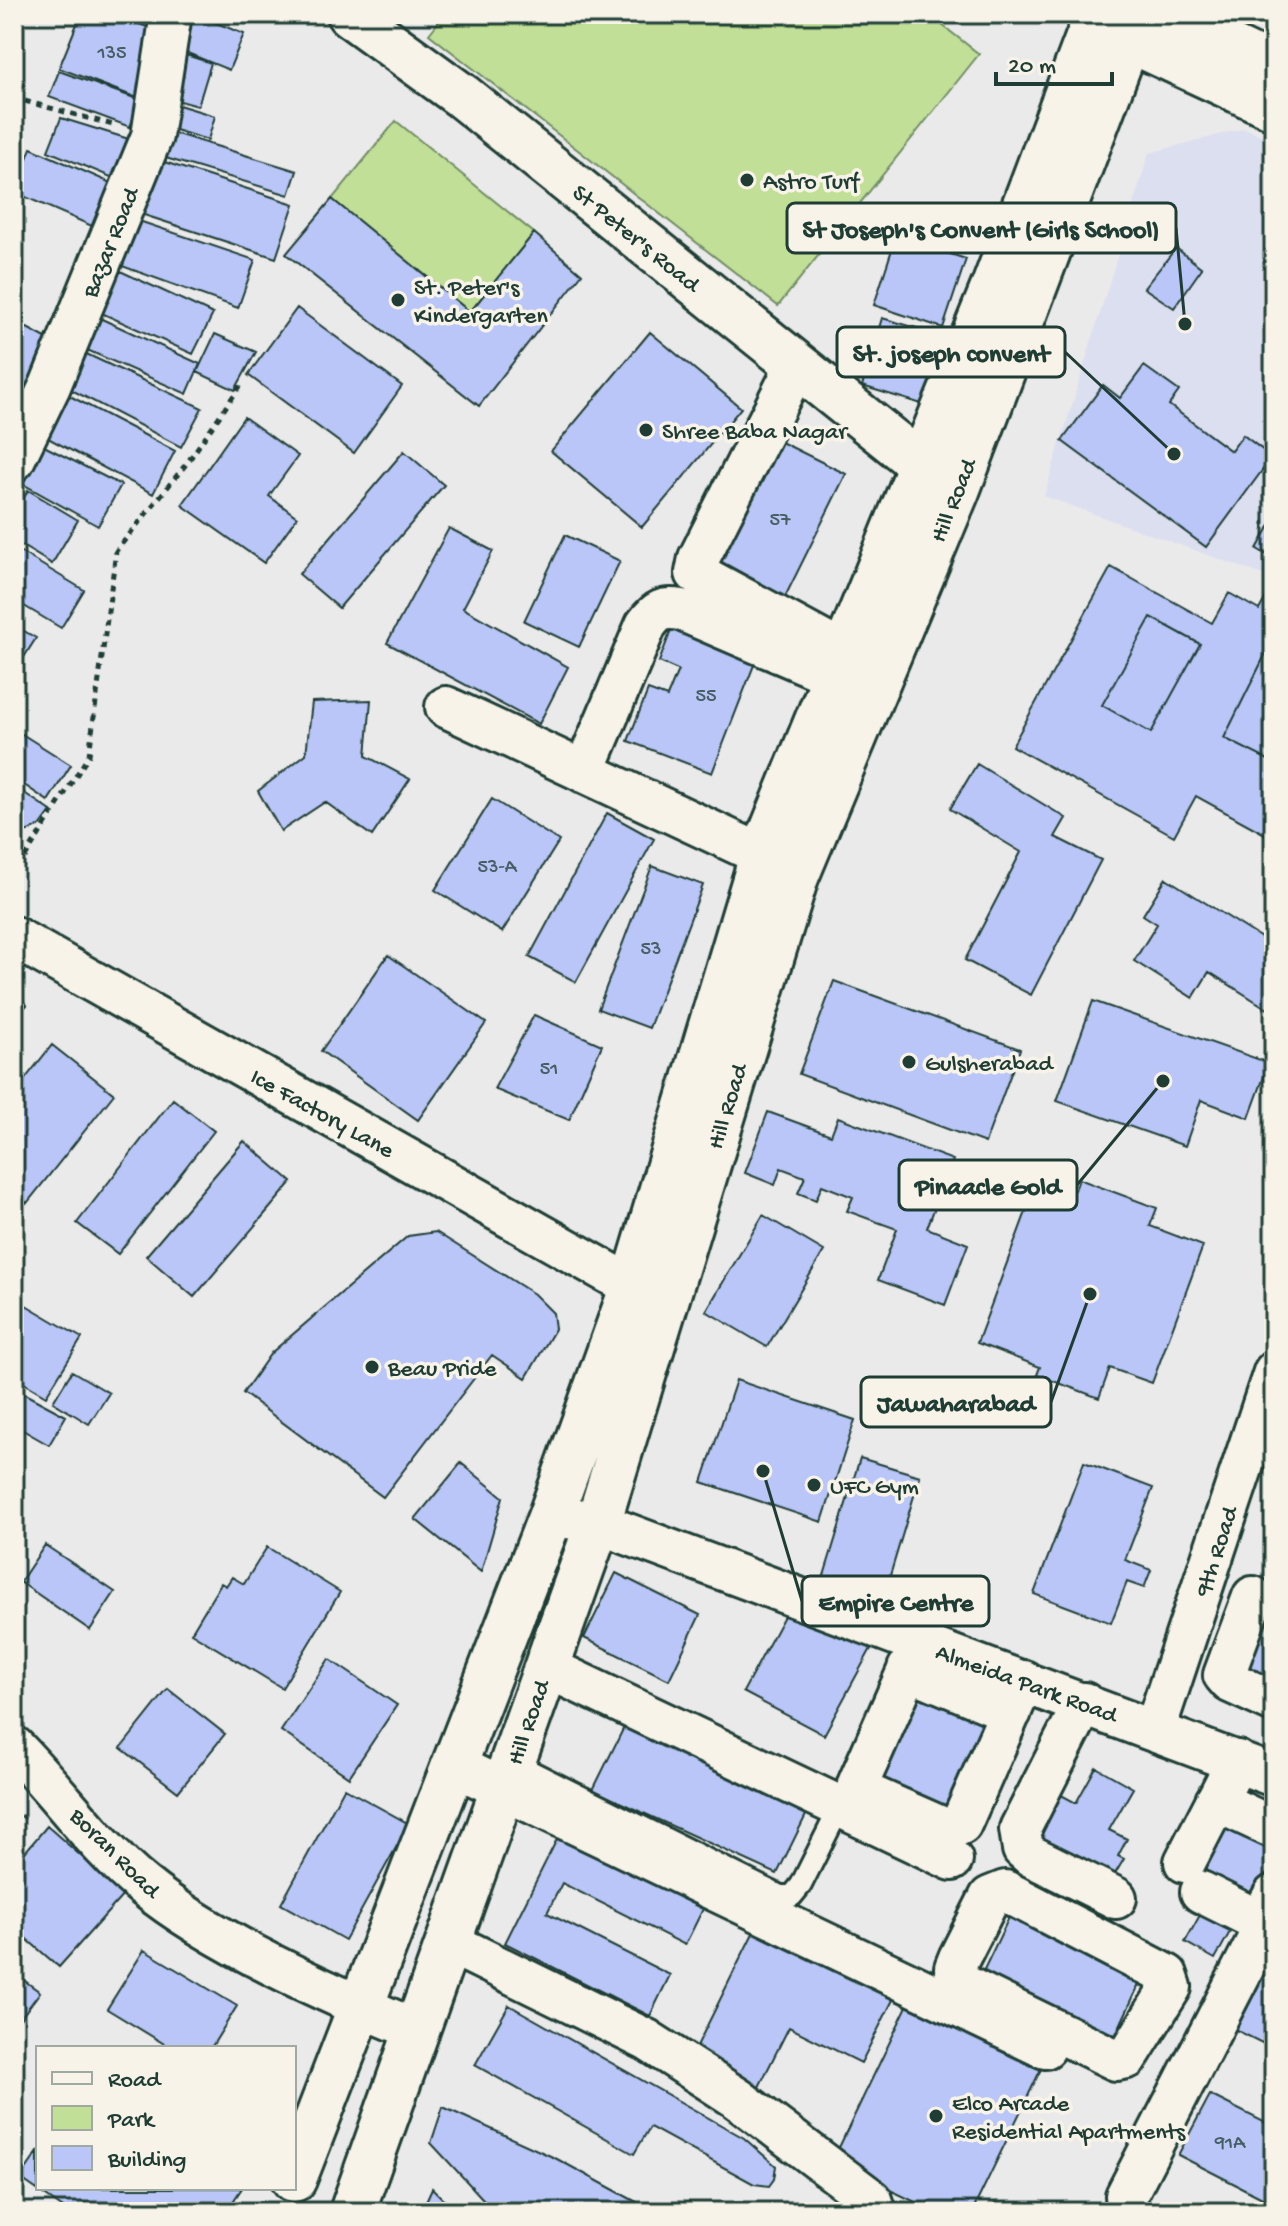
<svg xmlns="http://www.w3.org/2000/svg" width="1288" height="2226" font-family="'Gochi Hand',sans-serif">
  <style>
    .built { fill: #dcdfef }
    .green { fill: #c2df97; stroke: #708e66; stroke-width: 2 }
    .building { fill: #b9c6f7; stroke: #1f3d34; stroke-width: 2 }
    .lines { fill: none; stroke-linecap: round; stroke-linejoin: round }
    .lane-casing { stroke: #1f3d34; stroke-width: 26 }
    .street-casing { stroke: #1f3d34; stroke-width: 46 }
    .secondary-casing { stroke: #1f3d34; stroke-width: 50 }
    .path { stroke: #1f3d34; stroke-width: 5; stroke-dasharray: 6 6; stroke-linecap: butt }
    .lane { stroke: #f7f3e8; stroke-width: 20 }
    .street { stroke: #f7f3e8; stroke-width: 40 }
    .secondary { stroke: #f7f3e8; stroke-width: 44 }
    .poi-dot { fill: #1f3d34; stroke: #f7f3e8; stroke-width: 3 }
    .labels { text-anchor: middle; stroke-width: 7; stroke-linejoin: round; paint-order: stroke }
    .number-label { font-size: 20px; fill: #465f65 }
    .poi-label { font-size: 24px; fill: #1f3d34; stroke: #f7f3e8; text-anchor: start }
    .street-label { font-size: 24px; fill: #1f3d34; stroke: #f7f3e8 }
    .leader { fill: none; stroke: #1f3d34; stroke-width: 3 }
    .callout-dot { fill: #1f3d34; stroke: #f7f3e8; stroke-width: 3 }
    .callout { fill: #f7f3e8; stroke: #1f3d34; stroke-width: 3 }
    .callout-label { font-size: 26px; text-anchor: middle; font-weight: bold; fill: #1f3d34 }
  </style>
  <rect width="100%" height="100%" fill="#ebeaeb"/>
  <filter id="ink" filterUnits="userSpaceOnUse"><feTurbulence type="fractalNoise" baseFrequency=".0125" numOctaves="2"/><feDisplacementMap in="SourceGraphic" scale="16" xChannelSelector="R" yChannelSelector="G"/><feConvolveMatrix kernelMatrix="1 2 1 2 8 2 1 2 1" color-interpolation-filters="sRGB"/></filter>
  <g filter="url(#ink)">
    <path class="built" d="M1245,128L1274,141V579L1044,496L1149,153Z"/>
    <path class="green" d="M445,14H928L979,54L778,306L429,34Z
      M396,121L534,233L470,312L332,199Z"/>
    <path class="building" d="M81,14H114L165,34L140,99L59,68Z
      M128,14H165L162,26Z
      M194,14L244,34L229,70L180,50Z
      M186,55L211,63L198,106L173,99Z
      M59,71L140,100L130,127L49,97Z
      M172,103L215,116L208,140L165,127Z
      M61,118L132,140L118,180L48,151Z
      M167,131L297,171L289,195L159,156Z
      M31,148L120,187L101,230L14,192Z
      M152,158L294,204L276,258L135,212Z
      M332,199L470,312L534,233L582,274L479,406L286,254Z
      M130,218L255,260L238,308L111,262Z
      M896,237L966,259L943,328L874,305Z
      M1176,248L1202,268L1174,308L1144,288Z
      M118,270L213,314L193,354L99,312Z
      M297,308L402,386L354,453L248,375Z
      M93,315L200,364L187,394L78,346Z
      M882,318L955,339L935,408L862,386Z
      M14,321L57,344L22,410L14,405Z
      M650,332L741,408L642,527L551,451Z
      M215,334L256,352L235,390L197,372Z
      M80,351L202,408L181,447L64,386Z
      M1144,366L1179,391L1169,405L1231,451L1243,435L1272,457L1206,547L1062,441L1103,385L1120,398Z
      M68,395L175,451L153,494L46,437Z
      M1274,413V441L1265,438Z
      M244,417L298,456L269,496L297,517L264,563L182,505Z
      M775,439L846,474L784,599L713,563Z
      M42,445L121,485L98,526L23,484Z
      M404,451L444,485L339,608L299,574Z
      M28,490L78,520L52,564L14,541V517Z
      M1273,520L1274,521V559L1257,549Z
      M449,528L493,551L463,608L568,667L539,724L387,643Z
      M565,535L620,561L579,647L524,621Z
      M14,548L84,590L61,628L14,600Z
      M1111,567L1212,623L1229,593L1259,610L1274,583V839L1196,796L1174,836L1012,746Z
      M1151,617L1200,644L1151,733L1102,705Z
      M675,620L759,652L712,773L628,741L648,690L667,697L678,670L659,662Z
      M14,625L36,638L14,673Z
      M1273,639L1274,640V763L1224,738Z
      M371,700L366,756L410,779L372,836L325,802L281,831L258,791L306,754L312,702Z
      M14,729L71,765L48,801L14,778Z
      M977,764L1066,818L1055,837L1101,860L1031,995L965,960L1021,852L950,809Z
      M14,786L51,811L40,826L14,837Z
      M492,799L559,841L502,932L435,890Z
      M607,813L654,839L576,982L529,957Z
      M652,866L703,885L649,1028L598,1009Z
      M1166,878L1274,946V1013L1209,972L1193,998L1134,961L1157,924L1143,915Z
      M388,955L486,1023L418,1120L321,1051Z
      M834,981L1020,1049L985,1143L799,1074Z
      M14,993L27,1005L14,1018Z
      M1093,1001L1269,1063L1249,1118L1201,1100L1185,1146L1057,1101Z
      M534,1015L602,1045L569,1120L494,1089Z
      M52,1045L114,1094L27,1203L14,1193V1093Z
      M173,1099L214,1131L118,1254L77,1223Z
      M768,1112L831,1135L838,1117L953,1160L927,1228L968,1244L945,1305L878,1280L897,1229L847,1211L853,1197L822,1185L816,1200L798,1193L805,1177L781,1168L775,1185L745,1173Z
      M244,1141L292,1182L194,1297L146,1256Z
      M1039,1177L1075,1190L1079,1179L1157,1208L1150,1226L1203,1246L1152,1383L1110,1368L1099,1398L1037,1375L1040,1367L977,1343Z
      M763,1215L824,1251L767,1347L706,1311Z
      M436,1232L534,1294L553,1313L555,1329L526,1378L492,1355L383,1497L243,1393L271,1353L408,1236Z
      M14,1298L82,1338L46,1396L14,1377Z
      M72,1371L109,1393L89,1424L53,1402Z
      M736,1380L855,1420L822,1522L702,1482Z
      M21,1392L66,1416L49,1445L14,1425V1405Z
      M860,1458L920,1476L883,1599L823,1579Z
      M1084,1462L1153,1488L1125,1560L1151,1570L1144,1588L1127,1582L1111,1623L1034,1594Z
      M461,1463L503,1497L481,1572L415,1519Z
      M45,1545L115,1592L90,1630L20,1582Z
      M267,1547L340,1592L282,1688L191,1633L221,1583L226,1586L232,1577L244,1584Z
      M616,1573L700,1615L669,1680L584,1638Z
      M792,1601L873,1645L824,1735L743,1692Z
      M1261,1606L1274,1612V1695L1229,1674Z
      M329,1659L397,1705L349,1777L281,1731Z
      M922,1681L996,1714L949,1818L875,1785Z
      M168,1689L225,1734L178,1792L121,1748Z
      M627,1721L808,1811L777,1874L593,1790Z
      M1096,1767L1133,1788L1109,1830L1127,1839L1118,1856L1124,1859L1115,1874L1108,1869L1101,1882L1029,1843L1050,1789L1076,1803Z
      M344,1788L409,1824L345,1940L281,1904Z
      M1232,1815L1274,1836V1886L1259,1916L1186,1880L1210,1832L1221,1838Z
      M47,1826L124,1894L59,1967L14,1928V1865Z
      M558,1837L703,1909L685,1945L562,1883L547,1913L670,1975L650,2016L505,1943Z
      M1206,1904L1236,1921L1215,1959L1185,1942Z
      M1012,1911L1144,1974L1110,2047L977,1984Z
      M759,1921L898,1990L861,2063L789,2027L756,2093L690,2060Z
      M144,1950L237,2006L211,2048H171L107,2009Z
      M1264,1972L1274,1976V2049L1236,2030Z
      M14,1973L40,1992L14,2027Z
      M509,2005L744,2138L776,2166L774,2179L769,2186L754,2184L650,2127L634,2154L475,2065Z
      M907,2006L1041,2069L972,2212H936L832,2162Z
      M1210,2095L1274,2127V2204L1178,2155Z
      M443,2107L557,2159L655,2212H495L431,2143Z
      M38,2152V2188H242L226,2212H69L20,2178Z
      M432,2188L456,2212H421Z
      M996,2203L1012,2212H985Z"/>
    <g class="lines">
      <g class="lane-casing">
        <path id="lane" d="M512,1762L780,1896H792L801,1885L840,1807"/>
      </g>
      <g class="street-casing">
        <path id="street" d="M796,366L699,558L696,573L844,653
          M14,460L50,386L152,136L171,14
          M446,707L790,868
          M584,772L646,625C657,610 663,607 681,610L835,676
          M14,937L662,1303
          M568,1518L598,1523L1274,1776
          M1253,1597L1224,1675L1230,1682L1274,1702
          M920,1643L858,1784L862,1792L948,1830L961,1824L1024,1681
          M546,1667L952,1860
          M908,1669L1011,1712
          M1084,1703L1020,1829L1023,1849L1031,1856L1116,1898
          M1155,1729L1274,1372
          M14,1747C57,1790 96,1847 143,1885C214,1943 331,1995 417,2030
          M453,1765L1045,2048
          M1216,1801L1274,1828
          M1185,1862L1237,1761
          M1005,1891L1167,1975L1171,1987L1127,2058L1116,2060L961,1984L955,1968L959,1958L990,1897Z
          M1201,1892L1259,1921L1274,1895
          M448,1942L647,2040L737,2098L872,2200L876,2212
          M1126,2196L1274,1908"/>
      </g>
      <g class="secondary-casing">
        <path id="secondary" d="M349,14L462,96L944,483
          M1160,14L1274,68
          M1102,27L1274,107
          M294,2179L551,1515L633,1286L762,856L994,286L1097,14
          M352,2212L598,1523L796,877L957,491L1138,14"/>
      </g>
      <path class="path" d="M14,104L21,100L117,126
        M14,862L24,859L89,755L116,551L187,463L243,382
        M14,1827L24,1816"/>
      <use href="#lane" class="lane"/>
      <use href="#street" class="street"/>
      <use href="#secondary" class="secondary"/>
    </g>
  </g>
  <g class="poi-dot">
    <circle cx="747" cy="180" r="8"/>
    <circle cx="398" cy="300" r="8"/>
    <circle cx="646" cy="430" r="8"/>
    <circle cx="909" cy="1062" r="8"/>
    <circle cx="372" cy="1367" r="8"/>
    <circle cx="814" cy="1485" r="8"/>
    <circle cx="936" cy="2116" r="8"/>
  </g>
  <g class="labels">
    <g class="number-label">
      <text x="112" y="58">135</text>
      <text x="780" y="525">57</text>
      <text x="706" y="701">55</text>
      <text x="497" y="872">53-A</text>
      <text x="651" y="954">53</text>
      <text x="549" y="1074">51</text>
      <text x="1230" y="2148">91A</text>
    </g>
    <g class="poi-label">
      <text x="763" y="188">Astro Turf</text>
      <text x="414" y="294">St. Peter's<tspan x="414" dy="28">Kindergarten</tspan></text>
      <text x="662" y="438">Shree Baba Nagar</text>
      <text x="925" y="1070">Gulsherabad</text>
      <text x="388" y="1375">Beau Pride</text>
      <text x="830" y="1493">UFC Gym</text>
      <text x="952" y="2110">Elco Arcade<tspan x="952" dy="28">Residential Apartments</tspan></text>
    </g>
    <g class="street-label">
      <text transform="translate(637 237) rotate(39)" y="8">St Peter's Road</text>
      <text transform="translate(109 242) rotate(-68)" y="8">Bazar Road</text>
      <text transform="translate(952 500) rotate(-68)" y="8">Hill Road</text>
      <text transform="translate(726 1106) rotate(-73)" y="8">Hill Road</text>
      <text transform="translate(323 1112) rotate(29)" y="8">Ice Factory Lane</text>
      <text transform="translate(1215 1551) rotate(-72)" y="8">9th Road</text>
      <text transform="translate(1027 1682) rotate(20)" y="8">Almeida Park Road</text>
      <text transform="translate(527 1722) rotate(-71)" y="8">Hill Road</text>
      <text transform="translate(116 1852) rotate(45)" y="8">Boran Road</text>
    </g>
  </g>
  <path class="leader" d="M1185 324L1176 228M1174 454L1065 352M1163 1081L1077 1185M1090 1294L1051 1402M763 1471L802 1601"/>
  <g class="callout-dot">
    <circle cx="1185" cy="324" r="8"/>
    <circle cx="1174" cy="454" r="8"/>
    <circle cx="1163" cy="1081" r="8"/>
    <circle cx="1090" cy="1294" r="8"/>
    <circle cx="763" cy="1471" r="8"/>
  </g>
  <g class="callout">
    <rect x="787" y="203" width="389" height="50" rx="8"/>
    <rect x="837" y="327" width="228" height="50" rx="8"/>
    <rect x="899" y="1160" width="178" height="50" rx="8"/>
    <rect x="861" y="1377" width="190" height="50" rx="8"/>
    <rect x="802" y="1576" width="187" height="50" rx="8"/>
  </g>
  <g class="callout-label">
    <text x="981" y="237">St Joseph's Convent (Girls School)</text>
    <text x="951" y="361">St. joseph convent</text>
    <text x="988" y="1194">Pinaacle Gold</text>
    <text x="956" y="1411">Jawaharabad</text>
    <text x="896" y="1610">Empire Centre</text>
  </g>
  <rect width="1288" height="2226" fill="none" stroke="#f7f3e8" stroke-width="48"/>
  <rect x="24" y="24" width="1240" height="2178" fill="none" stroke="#1f3d34" stroke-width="3" filter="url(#ink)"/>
  <rect x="36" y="2046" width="260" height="144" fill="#f7f3e8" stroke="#a1aaa0" stroke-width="2"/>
  <rect x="52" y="2072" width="40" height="12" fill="#f7f3e8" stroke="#a1aaa0" stroke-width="2"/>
  <text x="108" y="2086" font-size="24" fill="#1f3d34">Road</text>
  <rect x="52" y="2106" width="40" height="24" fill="#c2df97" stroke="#a1aaa0" stroke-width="2"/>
  <text x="108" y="2126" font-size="24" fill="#1f3d34">Park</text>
  <rect x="52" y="2146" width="40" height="24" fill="#b9c6f7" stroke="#a1aaa0" stroke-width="2"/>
  <text x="108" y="2166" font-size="24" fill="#1f3d34">Building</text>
  <path d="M996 72v12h116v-12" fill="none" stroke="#1f3d34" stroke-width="4"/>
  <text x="1008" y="72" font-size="24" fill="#1f3d34" stroke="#f7f3e8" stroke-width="6" paint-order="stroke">20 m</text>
</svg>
